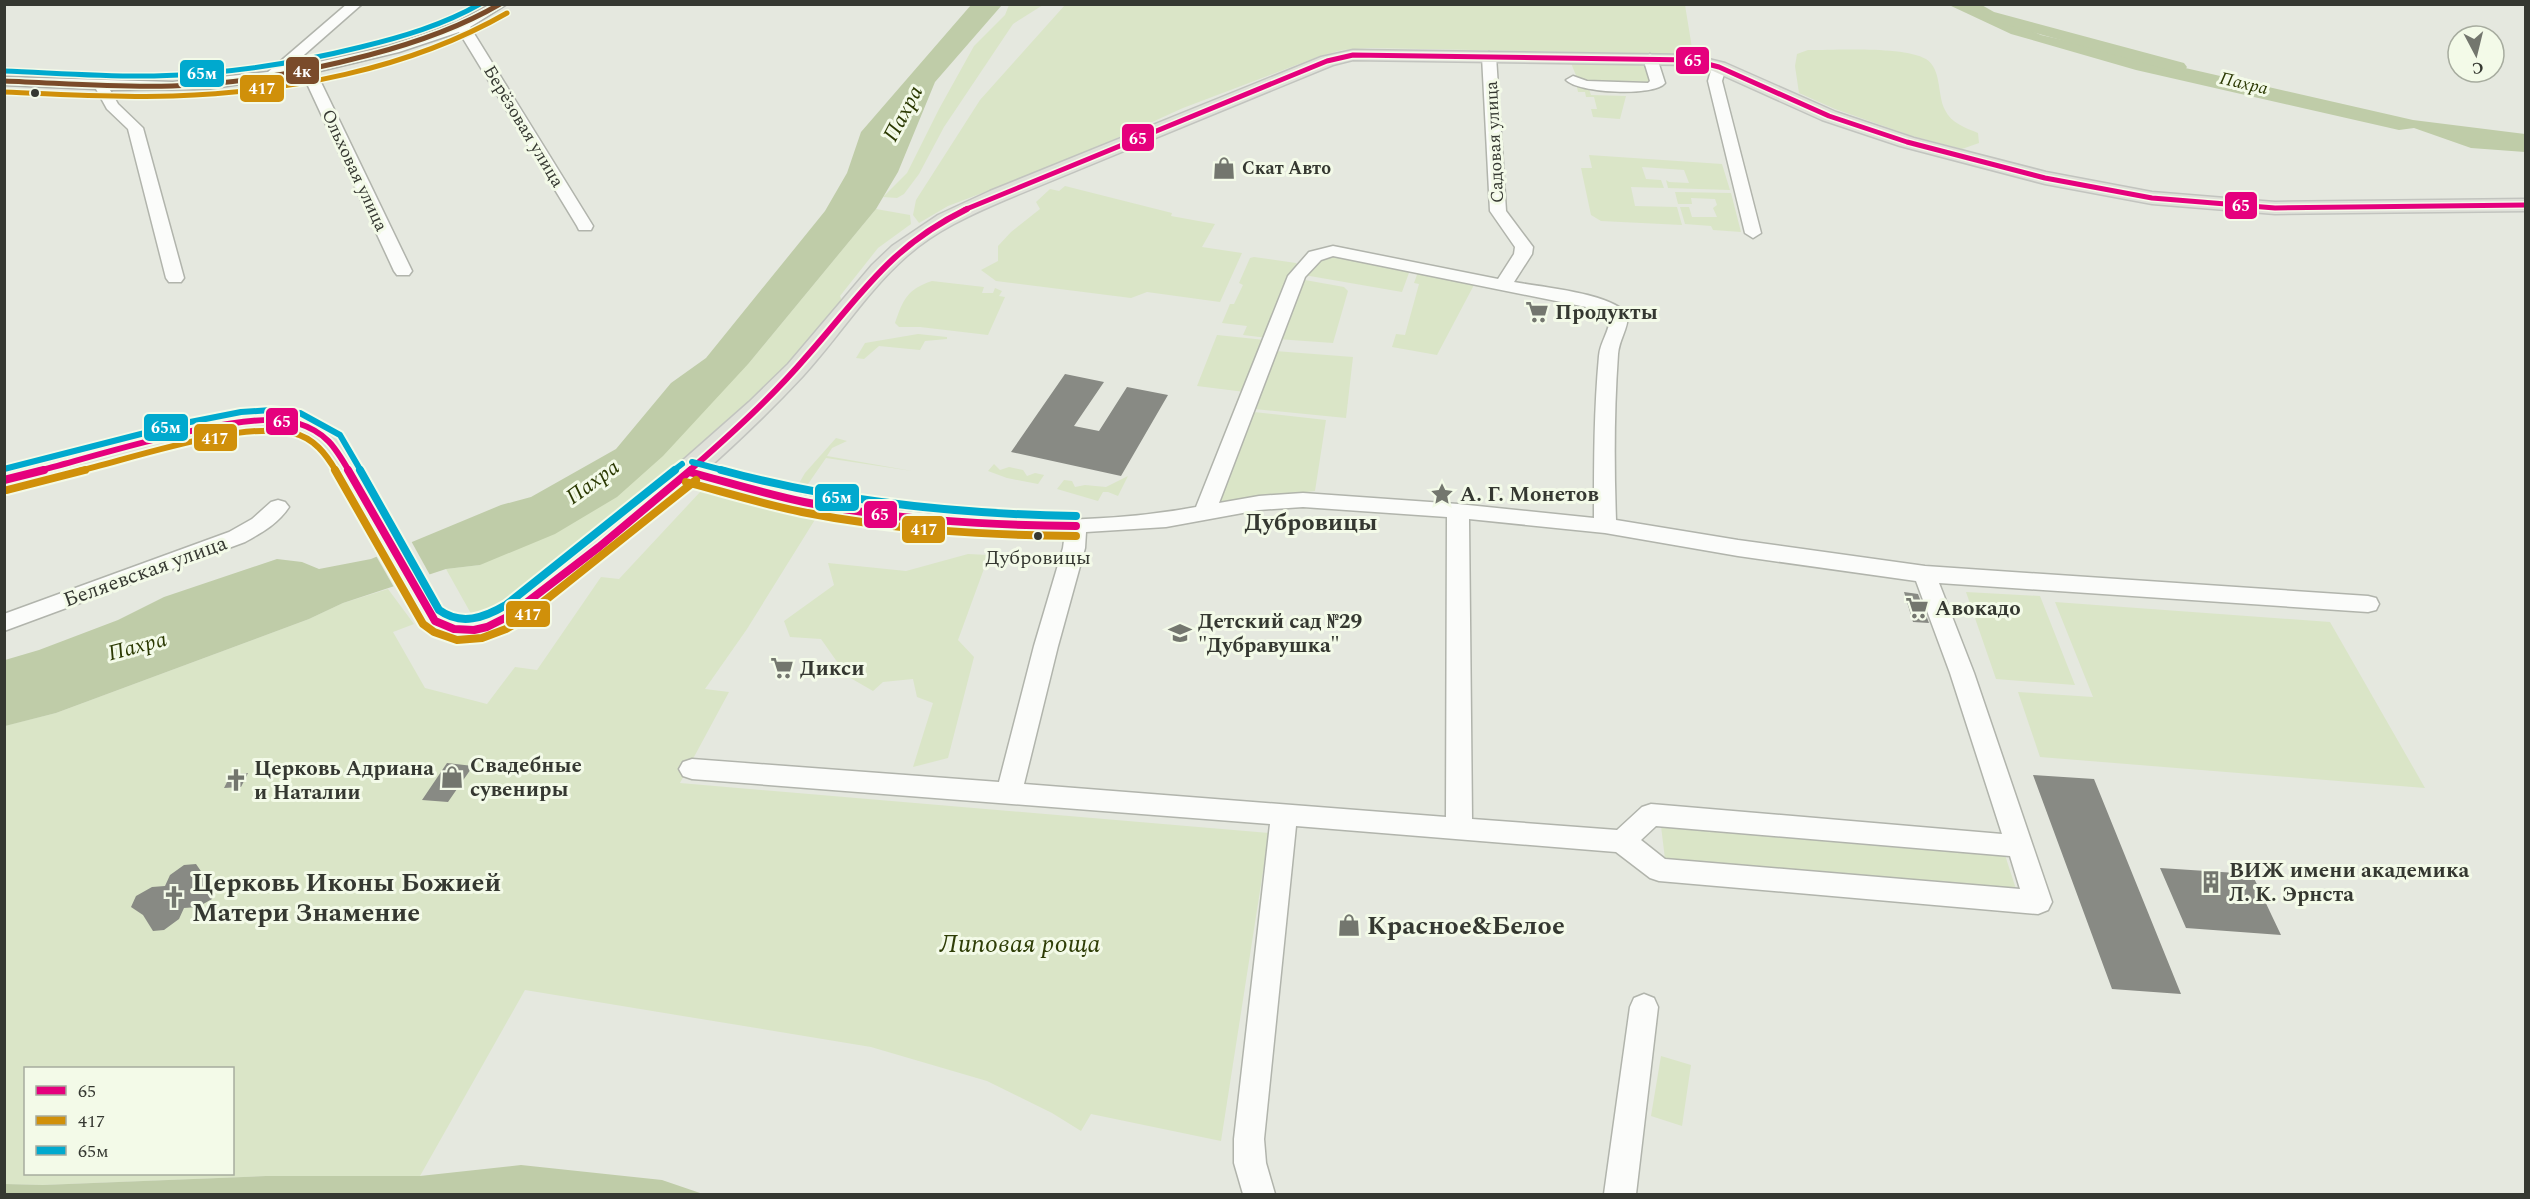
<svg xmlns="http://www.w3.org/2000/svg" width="2530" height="1199" font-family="Spectral,serif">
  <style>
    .green { fill: #dae5c7; fill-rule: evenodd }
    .water { fill: #bfcca8 }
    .pier { fill: #e5e8df }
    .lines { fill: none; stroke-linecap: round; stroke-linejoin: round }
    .river { fill: #bfcca8; fill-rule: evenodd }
    .building { fill: #888a84 }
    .minor-casing { stroke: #b1b4ac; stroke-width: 3 }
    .major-casing { stroke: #c2c4bf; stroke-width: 3 }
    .minor { fill: #fbfcfa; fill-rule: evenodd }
    .major { fill: #dfe1d9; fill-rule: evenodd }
    .bus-1-far2-casing { stroke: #f3fae8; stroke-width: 8 }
    .bus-1-far1-casing { stroke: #f3fae8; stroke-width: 10 }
    .bus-1-casing { stroke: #f3fae8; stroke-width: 12 }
    .bus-2-far2-casing { stroke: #f3fae8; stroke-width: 8 }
    .bus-2-far1-casing { stroke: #f3fae8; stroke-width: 10 }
    .bus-2-casing { stroke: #f3fae8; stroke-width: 12 }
    .bus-3-far2-casing { stroke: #f3fae8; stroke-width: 8 }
    .bus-3-far1-casing { stroke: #f3fae8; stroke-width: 10 }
    .bus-3-casing { stroke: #f3fae8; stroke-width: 12 }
    .bus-4-casing { stroke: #f3fae8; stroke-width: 8 }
    .bus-1-far2 { stroke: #e5007d; stroke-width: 5 }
    .bus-1-far1 { stroke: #e5007d; stroke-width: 6 }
    .bus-1 { stroke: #e5007d; stroke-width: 8 }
    .bus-2-far2 { stroke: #d0900a; stroke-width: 5 }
    .bus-2-far1 { stroke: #d0900a; stroke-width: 6 }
    .bus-2 { stroke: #d0900a; stroke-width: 8 }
    .bus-3-far2 { stroke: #00a9ce; stroke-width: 5 }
    .bus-3-far1 { stroke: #00a9ce; stroke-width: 6 }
    .bus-3 { stroke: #00a9ce; stroke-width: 8 }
    .bus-4 { stroke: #7a4b2a; stroke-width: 5 }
    .bus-dot { fill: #353831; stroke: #f3fae8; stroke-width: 2 }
    .labels { text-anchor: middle; stroke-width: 6; stroke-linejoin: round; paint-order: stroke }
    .far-water-label { font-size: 18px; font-style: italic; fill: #2b3902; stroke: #f3fae8 }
    .far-street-label { font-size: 18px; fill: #353831; stroke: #f3fae8 }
    .far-poi-label { font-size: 18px; font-weight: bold; fill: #353831; stroke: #f3fae8; text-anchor: start }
    .bus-label { font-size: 20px; fill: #353831; stroke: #f3fae8 }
    .poi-label { font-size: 21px; font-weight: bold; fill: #353831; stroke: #f3fae8; text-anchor: start }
    .street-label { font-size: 21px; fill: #353831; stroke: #f3fae8 }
    .water-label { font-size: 22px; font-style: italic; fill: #2b3902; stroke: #f3fae8 }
    .quarter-label { font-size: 24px; font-weight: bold; fill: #353831; stroke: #f3fae8 }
    .near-poi-label { font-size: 26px; font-weight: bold; fill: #353831; stroke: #f3fae8; text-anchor: start }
    .near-park-label { font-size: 26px; font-style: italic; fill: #2f3e07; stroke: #f3fae8 }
    .line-badge { stroke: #f3fae8; stroke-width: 2 }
    .badge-label { font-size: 16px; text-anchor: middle; font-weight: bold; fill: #fff }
  </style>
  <rect width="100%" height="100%" fill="#e5e8df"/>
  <path class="green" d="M1009,5H1043L1013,24L944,127L919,174L904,194L897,198L883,197L907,173L939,109L974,46L1005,15Z
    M1065,5H1685L1692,48L1691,54L1370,48L1342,50L1320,56L1183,108L1064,162L948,206L919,223L913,215L916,200L980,100Z
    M1808,50C1836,50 1904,46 1926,59C1942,69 1937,95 1945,110C1951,123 1966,128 1978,133L1979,143L1962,149L1912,136L1835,109L1799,93L1795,66L1797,54Z
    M1646,62L1655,85L1579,83L1571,63Z
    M1577,87L1595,88L1589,89L1591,95L1626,96L1620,119L1593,117L1591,109H1597L1594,97H1586L1585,92H1578Z
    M1589,155L1722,164L1730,190L1668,188L1666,180L1669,182L1689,183L1684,170L1642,167L1646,179L1661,180L1664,188L1631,187L1635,206L1677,207L1682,225L1601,221L1591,215L1581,168H1592Z
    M1065,186L1172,213L1171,216L1215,224L1202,247L1242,253L1220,302L1147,292L1131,298L996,281L981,270L998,261V246L1011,232L1040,209L1036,202L1050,189L1059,191Z
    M1675,192L1731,193L1741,232L1713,230L1711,226L1685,224L1680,207H1689L1692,217H1717L1713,208L1717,205L1715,199L1691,198L1692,204H1678Z
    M876,209L910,215L911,224L878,248L840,296L846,310L786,380L519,608L474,619L446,569L480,565L749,363Z
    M1333,254L1410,270L1402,292L1304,275L1311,265Z
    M1254,257L1296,263L1298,265L1268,338L1243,335L1247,326L1222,323L1230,304H1234L1243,285L1239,283L1250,258Z
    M1418,272L1475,283L1437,355L1392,347L1396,334L1405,335L1419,284L1414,283Z
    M1305,280L1344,287L1348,291L1333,343L1277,339L1299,282Z
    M932,281L984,287L982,293H993L995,288L1002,291L999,296L1005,297L988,335L920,327H899L895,323C903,300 907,289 932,281Z
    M918,334L947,337V339L925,341L920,350L879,346L864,359L856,358L865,343Z
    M1217,335L1265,340L1245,392L1197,386Z
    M1275,351L1353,357L1346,418L1254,409Z
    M1254,412L1326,420L1315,491L1220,503Z
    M836,438L847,441L832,448L827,456L912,471L826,458L808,484L801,487L798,485L805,473Z
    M994,464L1000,470L1009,467L1023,470L1027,476L1035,473L1044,475L1038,484L1007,478L988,471Z
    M1128,476L1118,496L1108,492H1103L1098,501L1057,489L1064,480L1072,481L1075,487L1085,485L1106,487Z
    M701,491L816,518L747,629L705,689L729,692L680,783L1269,833L1221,1141L1091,1114L1081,1131L1052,1113L987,1081L871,1047L525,990L420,1176H266L43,1185L5,1184L4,726L56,713L309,619L343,603L388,589L414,624L393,632L425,688L487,704L515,667L537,670L601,577L619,579ZM26,1068H232V1174H26Z
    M968,554L989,555L958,640L974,657L948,758L913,767L933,703L917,697L913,679L883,682L873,691L847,676L821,639L790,637L784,621L834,585L828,563L906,571Z
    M1966,592L2040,596L2075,685L1996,679Z
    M2055,602L2330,622L2425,788L2040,757L2018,692L2093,697Z
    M1661,826L2005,855L2016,889L1665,859Z
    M1661,1056L1691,1065L1682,1126L1651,1116Z"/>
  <path class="water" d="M971,5H1002L935,82L898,172L876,209L749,363L663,456L617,497L555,534L480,565L446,569L343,603L309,619L56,713L5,726V660L39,650L118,620L164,597L277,559L302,562L319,569L371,559L501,505L531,497L616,449L671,383L706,358L825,211L847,173L861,132Z
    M1949,5H1974L2041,35L2413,120L2525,134V152L2471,148L2414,128L2399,130L2136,70L2011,34Z
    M521,1165L662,1180L703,1194H5V1184L43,1185L266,1176H420Z"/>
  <path class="pier" d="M410,539L431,577L395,589L375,554Z"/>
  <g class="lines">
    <path class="river" d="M1959,4H1980L1994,12L2184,63L2187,67L2184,71H2172L1982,18Z"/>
  </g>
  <path class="building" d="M1065,374L1104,382L1074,426L1099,431L1127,387L1168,395L1121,476L1011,452Z
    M1904,592L1918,594L1929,623L1913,622Z
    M447,763L473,766L448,802L422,800Z
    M248,773L241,787L224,788L231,774Z
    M2033,775L2094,779L2181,994L2112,989Z
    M196,864L205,877L217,888L212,899L198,907L184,908L179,919L164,930L153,931L143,915L131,907L136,896L152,887L165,886L170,875L184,865Z
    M2160,868L2252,874L2281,935L2186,928Z"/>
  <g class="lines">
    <g class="minor-casing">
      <path id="minor" d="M347,4H362L288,69L389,46L456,23L491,4H507L470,27L593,226L591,230H579L577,226L459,32L399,52L316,72L412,271L409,275H397L394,271L303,75L207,89L110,90L118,104L143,128L184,278L181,282H169L166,278L128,129L107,109L96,89L4,85V77L173,82L268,72Z
        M1489,52L1496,56L1506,211L1533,247L1532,254L1514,282C1541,287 1612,293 1628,315C1628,329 1619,340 1618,354C1614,411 1614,464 1616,520L1738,540L1925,566L2368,596L2376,598L2379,604L2376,610L2368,612L1939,583L1974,673L2052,902L2048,910L2038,914L1659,881L1650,878L1616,852L1296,826L1264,1139L1266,1163L1275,1194H1243L1234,1163V1139L1270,824L692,779L683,776L679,769L683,762L692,759L999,782L1034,646L1063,548L1065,533C983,536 880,527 801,509C761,500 721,488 682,477L679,472L682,467L689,465C727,475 765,487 803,495C926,520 1072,530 1196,507L1288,276L1309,252L1333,246L1498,279L1514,254L1515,247L1490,211L1482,56ZM1333,256L1591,308L1610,317C1610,331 1600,342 1599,356C1594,410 1594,463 1594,518L1458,504L1303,493L1259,496L1219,503L1305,277L1321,260ZM1303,507L1447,517L1446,817L1024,784L1058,646L1085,548L1086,532L1166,527L1259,510ZM1469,519L1605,533L1738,556L1916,581L1950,673L2002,834L1651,804L1642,807L1617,830L1472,819ZM1656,826L2010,856L2020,889L1665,859L1641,840Z
        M1650,54L1657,58L1665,83C1654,97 1578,93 1566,80L1573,76L1587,81L1648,83L1650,81L1643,58Z
        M1719,63L1726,67L1722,81L1761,233L1753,238L1745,233L1708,81L1712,67Z
        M278,500L285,502L289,507C278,524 261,533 245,542L4,631V614L229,532L252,519L271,502Z
        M1644,994L1654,998L1658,1007L1636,1194H1604L1630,1007L1634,998Z"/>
    </g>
    <g class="major-casing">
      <path id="major" d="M1353,50L1692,55L1725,63L1836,112L1914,138L2046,172L2152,192L2275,202L2526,199V211L2275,214L2152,204L2045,184L1900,146L1822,120L1713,71L1692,65L1353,60L1333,65L1005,200C970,215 935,231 907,256C867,291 838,338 803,376C736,448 660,512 583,573C556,594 531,621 498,634C473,644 448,643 425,628L321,446L291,430L271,428L243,430L183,442L4,489V471L183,426L243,414L271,412L306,417L340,435L445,614C473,631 503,606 525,590L639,499L749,402L788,364L872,265L892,246L938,215L990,191L1321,57Z"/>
    </g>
    <use href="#minor" class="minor"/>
    <use href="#major" class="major"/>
    <g class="bus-1-far2-casing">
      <path id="bus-1-far2" d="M964,210L1327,61L1353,55L1692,60L1719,67L1829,116L1907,142L2045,178L2152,198L2275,208L2526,205"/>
    </g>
    <g class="bus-1-far1-casing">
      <path id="bus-1-far1" d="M38,471C93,457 248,407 297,423C326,432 335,447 349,471
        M689,471C730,435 771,398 807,356C862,294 889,247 967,209"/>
    </g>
    <g class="bus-1-casing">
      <path id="bus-1" d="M348,470L435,621L454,629L474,630L487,627L509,616L599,547L691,470
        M689,472C727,482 765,494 804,502C893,520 985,525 1076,526
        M4,480L44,470"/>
    </g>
    <g class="bus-2-far2-casing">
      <path id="bus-2-far2" d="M4,92C60,94 117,98 173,96C286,92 408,70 507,13"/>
    </g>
    <g class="bus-2-far1-casing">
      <path id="bus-2-far1" d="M79,471C133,458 241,421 293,433C314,438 326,454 336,471"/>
    </g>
    <g class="bus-2-casing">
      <path id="bus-2" d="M335,470L423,624L434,632L457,640L482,638L506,629L518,622L696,480
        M686,482C724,492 763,504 802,512C892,530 984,535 1076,536
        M7,490L85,470"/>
    </g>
    <g class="bus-3-far2-casing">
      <path id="bus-3-far2" d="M4,71C54,73 104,77 154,76C224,74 293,64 361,47C402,37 443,25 480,4"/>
    </g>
    <g class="bus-3-far1-casing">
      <path id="bus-3-far1" d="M692,462L726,471
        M4,469L180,424L241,412L271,410L300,413L340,435L361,471
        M673,471L682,464"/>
    </g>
    <g class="bus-3-casing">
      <path id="bus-3" d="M360,470L439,610C461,626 484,618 506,605L675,470
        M721,470C837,502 955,514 1076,516"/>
    </g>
    <g class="bus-4-casing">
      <path id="bus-4" d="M4,81C60,83 116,88 172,86C239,84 305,72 369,55C415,43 459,28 500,4"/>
    </g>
    <use href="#bus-1-far2" class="bus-1-far2"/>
    <use href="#bus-1-far1" class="bus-1-far1"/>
    <use href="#bus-1" class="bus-1"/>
    <use href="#bus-2-far2" class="bus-2-far2"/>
    <use href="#bus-2-far1" class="bus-2-far1"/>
    <use href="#bus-2" class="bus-2"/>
    <use href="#bus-3-far2" class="bus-3-far2"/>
    <use href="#bus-3-far1" class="bus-3-far1"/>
    <use href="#bus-3" class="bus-3"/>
    <use href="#bus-4" class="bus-4"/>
  </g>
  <defs>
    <g id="shop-bare" transform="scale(1.8)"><path d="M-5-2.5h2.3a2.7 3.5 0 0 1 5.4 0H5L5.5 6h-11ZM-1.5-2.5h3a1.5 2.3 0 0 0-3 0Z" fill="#73766e" stroke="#f3fae8" stroke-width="2.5" paint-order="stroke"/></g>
    <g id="supermarket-bare" transform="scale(1.8)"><path d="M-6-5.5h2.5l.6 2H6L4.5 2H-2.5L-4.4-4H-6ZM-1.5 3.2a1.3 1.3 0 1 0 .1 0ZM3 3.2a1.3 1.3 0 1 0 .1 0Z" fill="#73766e" stroke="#f3fae8" stroke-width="2.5" paint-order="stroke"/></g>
    <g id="sight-bare" transform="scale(1.8)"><path d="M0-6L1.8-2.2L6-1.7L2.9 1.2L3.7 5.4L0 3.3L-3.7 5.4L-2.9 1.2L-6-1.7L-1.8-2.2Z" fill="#73766e" stroke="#f3fae8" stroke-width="2.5" paint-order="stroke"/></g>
    <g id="school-bare" transform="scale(1.8)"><path d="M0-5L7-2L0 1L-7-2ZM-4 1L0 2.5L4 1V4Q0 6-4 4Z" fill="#73766e" stroke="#f3fae8" stroke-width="2.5" paint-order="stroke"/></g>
    <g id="church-bare" transform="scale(1.8)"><path d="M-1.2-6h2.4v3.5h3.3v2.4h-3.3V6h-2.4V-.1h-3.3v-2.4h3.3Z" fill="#73766e" stroke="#f3fae8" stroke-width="2.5" paint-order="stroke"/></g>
    <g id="building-bare" transform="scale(1.8)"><path d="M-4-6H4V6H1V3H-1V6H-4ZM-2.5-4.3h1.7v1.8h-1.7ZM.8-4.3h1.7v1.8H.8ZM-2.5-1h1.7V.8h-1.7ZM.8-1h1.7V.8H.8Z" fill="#73766e" stroke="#f3fae8" stroke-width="2.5" paint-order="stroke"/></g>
  </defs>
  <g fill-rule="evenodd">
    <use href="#shop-bare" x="1224" y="168"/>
    <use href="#supermarket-bare" x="1537" y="312"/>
    <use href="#sight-bare" x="1442" y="494"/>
    <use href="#supermarket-bare" x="1917" y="608"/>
    <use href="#school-bare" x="1180" y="633"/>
    <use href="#supermarket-bare" x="782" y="668"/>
    <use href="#shop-bare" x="452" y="777"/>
    <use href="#church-bare" x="236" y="780"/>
    <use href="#building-bare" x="2211" y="882"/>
    <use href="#church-bare" x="174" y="897"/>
    <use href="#shop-bare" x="1349" y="925"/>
  </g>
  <g class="bus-dot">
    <circle cx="35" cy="93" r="5"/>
    <circle cx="1038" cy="536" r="5"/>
  </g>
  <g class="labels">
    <g class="far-water-label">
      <text transform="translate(2244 83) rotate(13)" y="6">Пахра</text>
    </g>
    <g class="far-street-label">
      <text transform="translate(524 126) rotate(59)" y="6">Берёзовая улица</text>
      <text transform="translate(1494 142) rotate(-93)" y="6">Садовая улица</text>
      <text transform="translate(355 170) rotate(65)" y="6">Ольховая улица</text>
    </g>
    <g class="far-poi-label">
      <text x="1242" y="174">Скат Авто</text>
    </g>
    <g class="bus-label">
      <text x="1038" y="564">Дубровицы</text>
    </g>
    <g class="poi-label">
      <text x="1555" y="319">Продукты</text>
      <text x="1460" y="501">А. Г. Монетов</text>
      <text x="1935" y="615">Авокадо</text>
      <text x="1198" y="628">Детский сад №29<tspan x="1198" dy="24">"Дубравушка"</tspan></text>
      <text x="800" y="675">Дикси</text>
      <text x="470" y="772">Свадебные<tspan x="470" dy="24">сувениры</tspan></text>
      <text x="254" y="775">Церковь Адриана<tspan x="254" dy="24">и Наталии</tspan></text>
      <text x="2229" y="877">ВИЖ имени академика<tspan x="2229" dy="24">Л. К. Эрнста</tspan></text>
    </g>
    <g class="street-label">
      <text transform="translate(145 571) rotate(-20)" y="7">Беляевская улица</text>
    </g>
    <g class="water-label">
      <text transform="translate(902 113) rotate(-62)" y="8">Пахра</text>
      <text transform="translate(592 481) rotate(-36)" y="8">Пахра</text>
      <text transform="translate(137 645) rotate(-15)" y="8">Пахра</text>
    </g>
    <g class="quarter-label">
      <text x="1311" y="530">Дубровицы</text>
    </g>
    <g class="near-poi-label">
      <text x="192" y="891">Церковь Иконы Божией<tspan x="192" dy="30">Матери Знамение</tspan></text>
      <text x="1367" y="934">Красное&amp;Белое</text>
    </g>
    <g class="near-park-label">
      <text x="1020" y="952">Липовая роща</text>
    </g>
  </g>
  <g class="line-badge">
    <rect x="1675" y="46" width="35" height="29" rx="6" fill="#e5007d"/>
    <rect x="285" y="56" width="35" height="29" rx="6" fill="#7a4b2a"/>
    <rect x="179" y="59" width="46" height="29" rx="6" fill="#00a9ce"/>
    <rect x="239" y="74" width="46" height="29" rx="6" fill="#d0900a"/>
    <rect x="1121" y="123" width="34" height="29" rx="6" fill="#e5007d"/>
    <rect x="2224" y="191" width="34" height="29" rx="6" fill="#e5007d"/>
    <rect x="265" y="407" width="34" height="29" rx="6" fill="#e5007d"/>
    <rect x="143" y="413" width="46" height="29" rx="6" fill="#00a9ce"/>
    <rect x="193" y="423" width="45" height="29" rx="6" fill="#d0900a"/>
    <rect x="814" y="483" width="46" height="29" rx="6" fill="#00a9ce"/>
    <rect x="863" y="500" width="35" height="29" rx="6" fill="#e5007d"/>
    <rect x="901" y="515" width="45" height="29" rx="6" fill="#d0900a"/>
    <rect x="505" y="600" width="46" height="28" rx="6" fill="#d0900a"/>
  </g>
  <g class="badge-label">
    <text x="1693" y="66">65</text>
    <text x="302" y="77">4к</text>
    <text x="202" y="79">65м</text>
    <text x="262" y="94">417</text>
    <text x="1138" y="144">65</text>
    <text x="2241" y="211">65</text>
    <text x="282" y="427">65</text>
    <text x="166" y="433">65м</text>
    <text x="215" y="444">417</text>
    <text x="837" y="503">65м</text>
    <text x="880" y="520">65</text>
    <text x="924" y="535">417</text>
    <text x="528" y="620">417</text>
  </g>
  <rect width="2530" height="1199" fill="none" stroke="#353831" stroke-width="12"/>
  <rect x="24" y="1067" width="210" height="108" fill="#f3fae8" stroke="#a7ac9f" stroke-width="1.5"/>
  <rect x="36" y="1086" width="30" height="9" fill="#e5007d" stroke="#a7ac9f" stroke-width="1.5"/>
  <text x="78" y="1097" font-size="18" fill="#353831">65</text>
  <rect x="36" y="1116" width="30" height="9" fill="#d0900a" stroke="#a7ac9f" stroke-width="1.5"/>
  <text x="78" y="1127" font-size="18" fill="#353831">417</text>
  <rect x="36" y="1146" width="30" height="9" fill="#00a9ce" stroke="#a7ac9f" stroke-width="1.5"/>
  <text x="78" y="1157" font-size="18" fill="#353831">65м</text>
  <g transform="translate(2476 54) rotate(173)"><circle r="28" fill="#f3fae8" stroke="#a7ac9f" stroke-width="1.5"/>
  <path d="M0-4.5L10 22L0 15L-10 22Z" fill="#73766e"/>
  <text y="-9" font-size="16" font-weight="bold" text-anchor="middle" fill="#353831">С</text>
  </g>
</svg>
